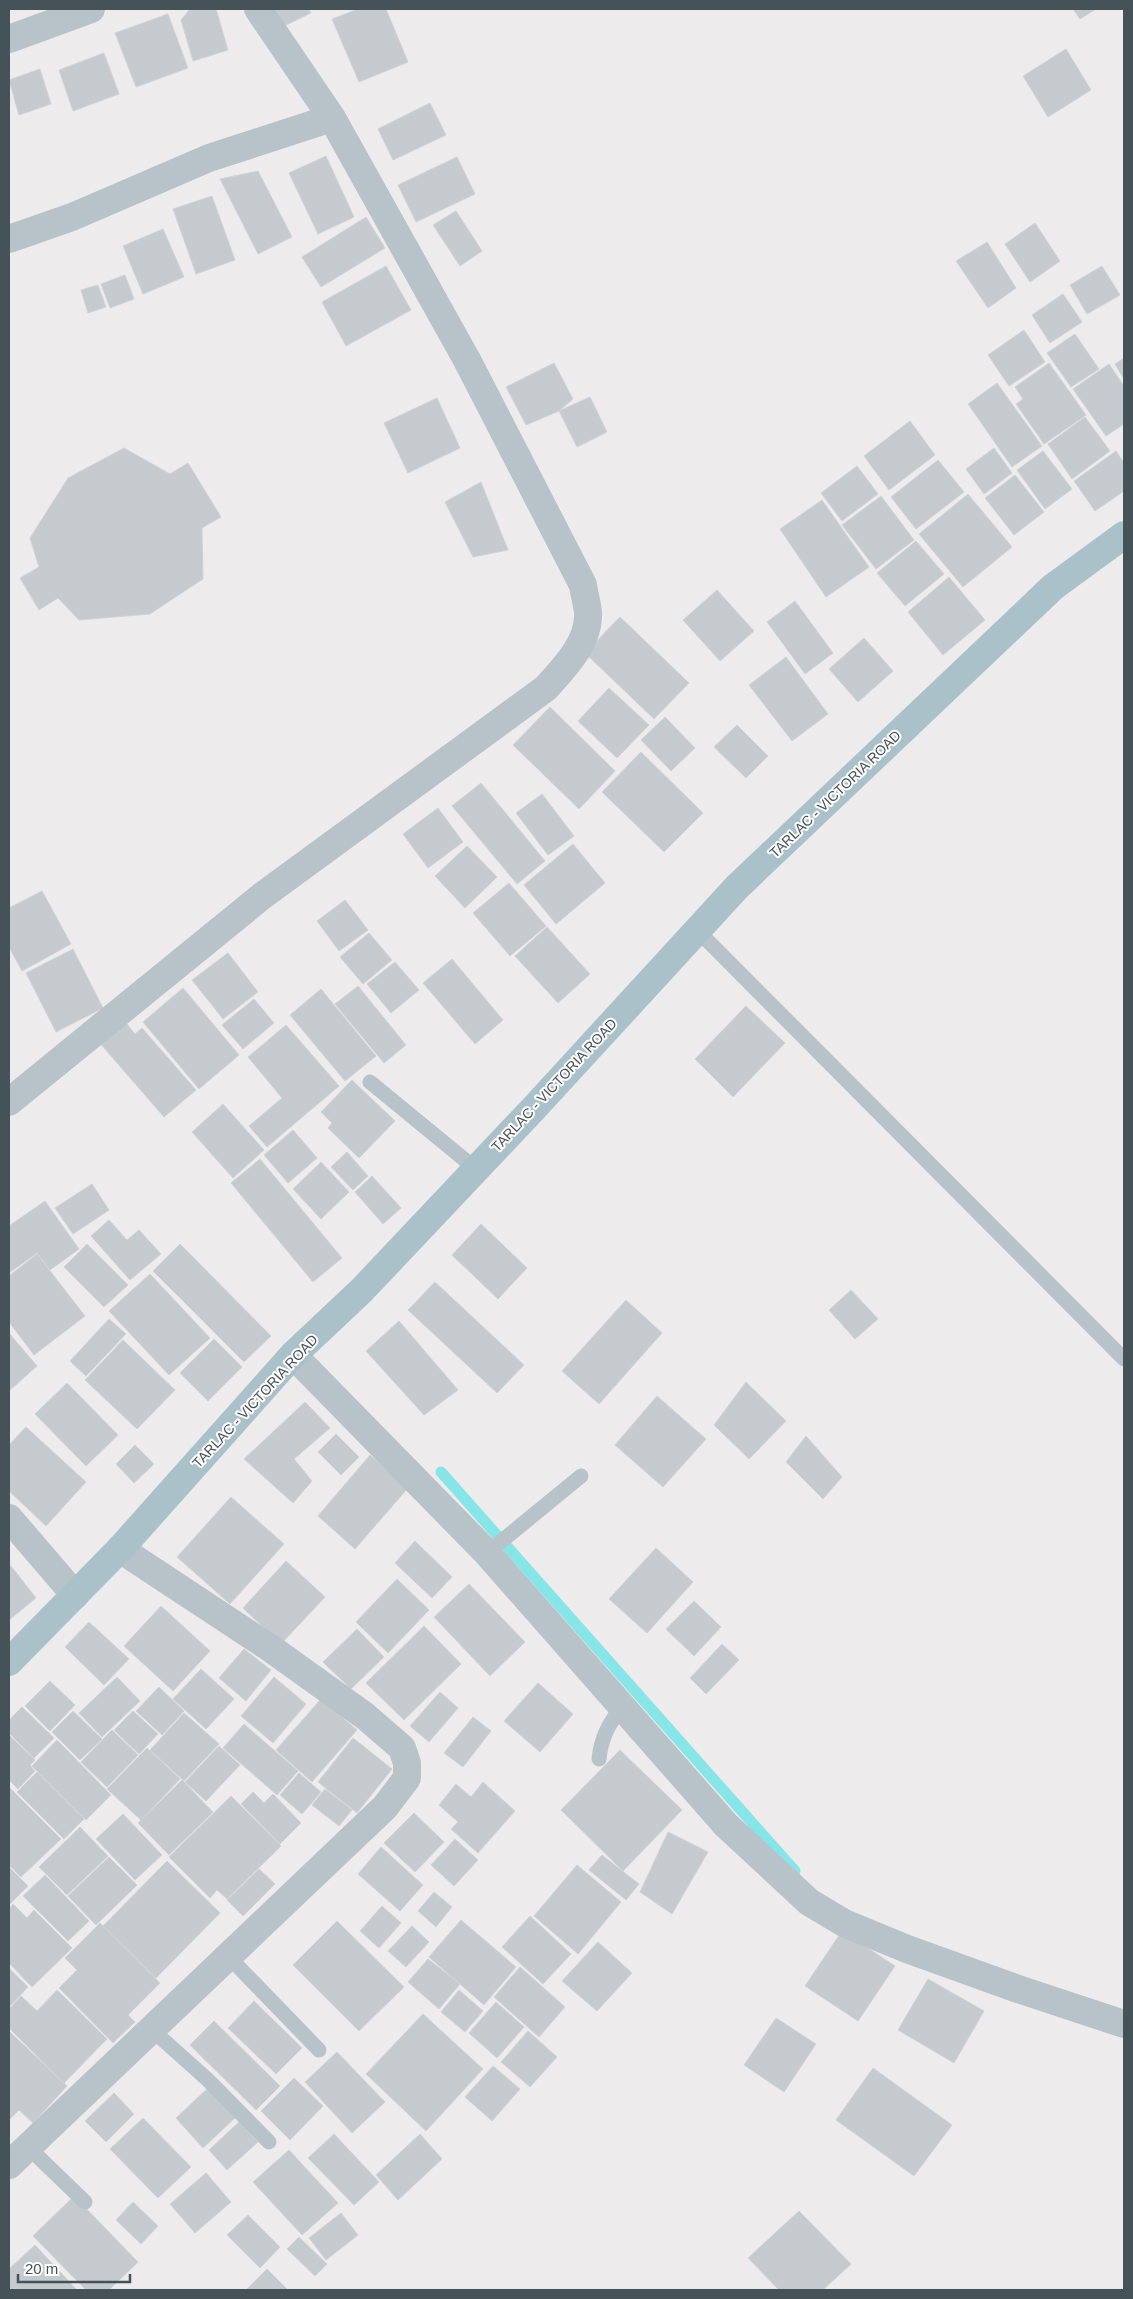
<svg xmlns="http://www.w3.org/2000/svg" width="1133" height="2299" font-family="Arial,sans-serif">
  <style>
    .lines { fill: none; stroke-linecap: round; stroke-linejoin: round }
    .stream { stroke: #88e5e7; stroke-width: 11 }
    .building { fill: #c5cace; stroke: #cfd3d7 }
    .lane { stroke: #b7c3c8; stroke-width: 15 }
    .street { stroke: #b7c3c8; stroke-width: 28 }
    .primary { stroke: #abc1ca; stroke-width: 28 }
    .labels { text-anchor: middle; stroke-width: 4; stroke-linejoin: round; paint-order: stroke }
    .street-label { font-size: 14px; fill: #455258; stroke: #fff }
  </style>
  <rect width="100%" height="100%" fill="#eeebec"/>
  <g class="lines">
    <path class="stream" d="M441,1472L795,1871"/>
  </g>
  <path class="building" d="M190,9H216L228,50L193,61L181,20Z
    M275,9H309L311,13L284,26Z
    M358,9H386L408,62L359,82L332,19Z
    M1073,9H1096L1080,19Z
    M168,14L188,68L136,87L115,33Z
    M1066,49L1091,90L1048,117L1023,76Z
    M104,53L119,94L73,111L59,70Z
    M40,69L51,104L19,115L9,80Z
    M430,103L446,135L393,160L378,129Z
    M326,156L354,217L318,234L289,173Z
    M457,157L475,194L416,222L398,185Z
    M258,171L292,237L258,254L220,179Z
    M212,196L235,260L196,274L173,209Z
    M456,211L482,251L460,266L433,225Z
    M366,217L385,248L321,287L302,257Z
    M1035,223L1060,261L1030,282L1005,244Z
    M163,229L184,277L143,294L123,246Z
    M987,242L1016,288L988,308L956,261Z
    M386,266L411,310L346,346L322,302Z
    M1102,266L1120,295L1087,314L1070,285Z
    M125,275L134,299L110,308L101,284Z
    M98,285L106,307L88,313L81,290Z
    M1063,294L1082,322L1050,343L1032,315Z
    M1024,330L1045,362L1009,386L988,355Z
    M1075,334L1099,369L1071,387L1047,353Z
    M1124,358V379L1115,364Z
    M554,363L573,399L559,411L526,425L506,387Z
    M1049,363L1086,415L1044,444L1016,404L1023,399L1015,387Z
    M1109,364L1124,386V424L1106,436L1073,389Z
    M997,383L1042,446L1012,467L968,404Z
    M590,397L607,432L577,447L559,411Z
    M437,398L460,448L408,473L384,423Z
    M1085,417L1110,451L1072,479L1048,444Z
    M910,421L935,455L889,490L864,456Z
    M124,448L170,474L188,463L221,517L202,528L203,579L150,614L79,620L58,598L39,610L20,578L39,567L30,538L68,478Z
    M994,448L1012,473L984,494L966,469Z
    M1043,451L1072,489L1045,509L1017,470Z
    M1116,451L1124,463V491L1095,511L1074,481Z
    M938,460L964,492L916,529L891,497Z
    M857,466L878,494L842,521L821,493Z
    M1015,475L1044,512L1014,535L985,498Z
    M481,482L508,550L473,557L445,502Z
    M968,494L1012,547L963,587L919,534Z
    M881,496L914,540L876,569L842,525Z
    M822,500L869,567L826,597L780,529Z
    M916,541L944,574L905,606L877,573Z
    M949,577L985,620L943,655L908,612Z
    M717,590L754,631L720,661L683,620Z
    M795,601L833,653L805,674L767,622Z
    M620,617L689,683L654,719L585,653Z
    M864,638L893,671L858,702L829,669Z
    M786,657L828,714L792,741L749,685Z
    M609,688L649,725L617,758L578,721Z
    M550,707L615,771L579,809L513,745Z
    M665,717L695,748L671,771L641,740Z
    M737,725L768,756L746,778L714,747Z
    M641,752L703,813L664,852L602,792Z
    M481,783L545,861L517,884L452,806Z
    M542,794L574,836L548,855L516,813Z
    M438,808L463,842L428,868L403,834Z
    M573,844L605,883L556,924L524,885Z
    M467,846L497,877L465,908L435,876Z
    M509,883L546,926L510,956L473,913Z
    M42,891L71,944L22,971L9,947V908Z
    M345,900L368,930L339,951L317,921Z
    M547,927L590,974L558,1003L515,956Z
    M369,933L392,960L363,984L340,957Z
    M73,949L103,1008L56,1032L26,973Z
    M228,953L258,992L223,1019L192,980Z
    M452,959L503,1020L475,1044L423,983Z
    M395,962L419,990L391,1013L367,984Z
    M358,986L406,1045L384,1063L335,1004Z
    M183,988L239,1055L199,1089L143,1022Z
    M321,989L376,1056L345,1081L290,1015Z
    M254,999L274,1023L243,1049L222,1025Z
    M746,1006L785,1043L733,1097L695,1059Z
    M123,1019L135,1034L142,1028L196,1090L164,1117L98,1041Z
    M286,1025L339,1086L267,1147L249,1126L282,1098L248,1057Z
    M352,1080L395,1121L359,1158L328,1128L332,1123L321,1112Z
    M223,1104L264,1150L233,1178L192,1132Z
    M293,1130L317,1158L288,1183L264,1155Z
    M347,1152L368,1176L353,1190L331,1167Z
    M260,1159L342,1258L313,1282L231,1183Z
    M321,1162L349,1192L321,1219L293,1189Z
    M372,1176L401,1208L383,1224L355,1192Z
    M92,1184L109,1210L73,1234L55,1208Z
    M45,1201L79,1249L50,1270L37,1253L9,1273V1226Z
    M109,1220L127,1240L139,1230L161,1254L130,1280L91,1236Z
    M481,1224L527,1268L498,1299L452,1255Z
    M87,1244L128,1285L104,1307L64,1267Z
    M180,1244L271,1336L244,1362L153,1271Z
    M37,1254L85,1316L34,1355L9,1322V1276Z
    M150,1274L210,1338L169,1375L109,1311Z
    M435,1282L524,1365L497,1393L408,1310Z
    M851,1290L878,1319L855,1339L829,1310Z
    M626,1300L662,1333L599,1404L562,1371Z
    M109,1319L126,1334L86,1376L70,1361Z
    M399,1321L458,1390L424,1415L366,1351Z
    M9,1333L37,1366L9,1391Z
    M214,1339L242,1367L208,1401L180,1373Z
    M123,1340L175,1390L137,1429L85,1380Z
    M746,1382L786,1421L749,1459L714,1425Z
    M67,1383L118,1435L86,1466L35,1414Z
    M657,1396L706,1439L663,1487L615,1445Z
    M305,1402L330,1428L294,1459L312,1481L293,1503L244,1459Z
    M26,1427L86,1482L46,1526L9,1491V1445Z
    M336,1434L359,1457L341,1475L318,1452Z
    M806,1436L842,1477L823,1499L786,1462Z
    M135,1445L154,1464L134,1483L116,1464Z
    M370,1455L408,1488L355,1549L318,1516Z
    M231,1497L284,1544L230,1604L177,1557Z
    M415,1541L452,1577L432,1598L395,1563Z
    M656,1548L693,1582L647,1633L609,1599Z
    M286,1561L325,1597L281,1644L243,1608Z
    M11,1566L36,1598L9,1620V1567Z
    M397,1579L429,1610L388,1653L356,1622Z
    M469,1584L525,1642L490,1676L434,1617Z
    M694,1601L721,1627L694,1656L666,1629Z
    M161,1606L210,1651L173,1691L124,1646Z
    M89,1622L129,1659L104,1685L65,1647Z
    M424,1626L461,1664L404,1720L366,1683Z
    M357,1629L384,1657L351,1689L323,1662Z
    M722,1644L739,1660L706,1694L690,1678Z
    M244,1649L271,1670L246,1701L219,1678Z
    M201,1669L234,1699L206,1729L173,1699Z
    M117,1677L140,1701L102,1737L79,1713Z
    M274,1677L306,1704L273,1743L241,1716Z
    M50,1681L75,1705L50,1731L25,1706Z
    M538,1683L573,1714L540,1752L504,1721Z
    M159,1687L184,1711L162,1735L136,1711Z
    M440,1692L458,1708L429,1742L410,1726Z
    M321,1699L357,1730L312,1782L276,1750Z
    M22,1707L54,1738L34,1758L9,1733V1720Z
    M73,1711L102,1739L80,1760L52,1732Z
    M133,1711L158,1734L139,1754L114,1730Z
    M184,1713L219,1744L184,1781L150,1750Z
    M473,1717L491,1731L463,1767L444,1753Z
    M244,1724L298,1771L277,1795L223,1748Z
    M112,1730L138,1755L107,1787L81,1762Z
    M9,1735L35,1760L30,1765L35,1771L18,1789L9,1780Z
    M353,1738L392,1769L357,1813L318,1782Z
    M57,1740L111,1795L86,1820L32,1766Z
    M219,1746L240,1765L206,1801L185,1782Z
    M147,1748L180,1779L141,1820L107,1789Z
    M620,1750L682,1810L623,1871L561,1810Z
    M37,1772L84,1819L64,1839L17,1792Z
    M299,1773L321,1792L302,1814L280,1795Z
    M182,1780L213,1812L169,1855L138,1823Z
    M483,1782L515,1811L478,1853L451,1829L458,1822L439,1805L456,1784L471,1797Z
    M9,1787L61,1839L21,1877L9,1865Z
    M325,1789L352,1810L339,1826L312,1805Z
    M253,1792L264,1803L273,1794L301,1823L280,1844L241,1804Z
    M231,1796L281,1846L227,1899L217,1890L210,1898L169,1857Z
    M414,1813L444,1842L415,1872L384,1843Z
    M123,1814L162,1855L135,1880L96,1839Z
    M80,1827L108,1856L67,1895L39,1867Z
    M668,1832L708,1852L672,1914L640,1892Z
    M455,1839L478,1860L454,1886L431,1865Z
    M381,1847L423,1885L400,1911L358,1874Z
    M602,1855L639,1884L626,1900L589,1870Z
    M109,1857L137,1885L96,1925L68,1896Z
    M167,1861L220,1913L156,1978L103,1926Z
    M577,1865L621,1902L578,1954L534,1916Z
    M9,1867L28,1886L9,1905Z
    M259,1869L275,1884L243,1916L227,1900Z
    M45,1875L89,1921L68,1941L23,1896Z
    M434,1892L452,1907L436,1927L418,1911Z
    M13,1904L27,1918L34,1910L72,1948L32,1987L9,1963V1909Z
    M382,1906L401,1923L379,1948L360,1931Z
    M530,1916L571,1954L543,1984L502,1947Z
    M461,1920L516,1967L484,2005L429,1957Z
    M337,1921L404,1987L359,2031L293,1965Z
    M100,1923L160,1983L128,2015L135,2022L113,2043L59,1988L77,1970L65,1958Z
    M412,1926L429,1942L406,1967L388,1951Z
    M842,1931L895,1966L858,2021L805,1986Z
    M598,1942L632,1973L597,2011L562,1981Z
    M428,1959L460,1984L439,2009L408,1982Z
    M520,1967L565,2007L539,2037L494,1997Z
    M9,1968L28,1987L9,2007Z
    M928,1979L984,2011L954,2063L898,2030Z
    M57,1990L107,2039L64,2083L9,2028V2009L21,1996L37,2011Z
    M459,1990L483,2011L465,2032L441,2012Z
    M254,2001L302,2048L276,2074L228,2028Z
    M496,2002L524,2027L497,2058L469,2033Z
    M423,2014L483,2069L426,2131L366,2074Z
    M776,2018L816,2044L784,2092L744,2065Z
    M214,2021L280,2086L256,2110L190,2045Z
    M9,2031L67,2086L33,2123L19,2110L9,2120Z
    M528,2031L557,2057L530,2087L501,2062Z
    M337,2052L385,2102L352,2133L305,2082Z
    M493,2066L520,2089L492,2121L465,2097Z
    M873,2068L952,2125L914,2176L836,2120Z
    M294,2078L323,2106L290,2140L261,2111Z
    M209,2087L237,2116L203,2148L176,2118Z
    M114,2093L134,2114L106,2142L85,2121Z
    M143,2118L191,2167L158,2198L110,2149Z
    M239,2122L258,2142L227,2170L209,2150Z
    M334,2134L379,2182L354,2205L308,2158Z
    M420,2134L442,2159L398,2200L376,2175Z
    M289,2150L338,2203L302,2235L253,2182Z
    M206,2173L231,2202L195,2233L170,2204Z
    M74,2196L138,2262L109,2290H86L33,2236Z
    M133,2202L158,2226L141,2244L116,2220Z
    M799,2211L851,2264L823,2290H779L748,2258Z
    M341,2213L358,2235L326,2260L309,2238Z
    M248,2215L280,2247L260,2268L227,2235Z
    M299,2237L327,2264L315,2276L287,2249Z
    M35,2245L77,2290H9V2269Z
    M267,2269L288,2290H246Z"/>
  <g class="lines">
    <path class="lane" d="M697,930L1124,1359
      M370,1082L476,1169
      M487,1553L581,1476
      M599,1759C601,1738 609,1723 622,1707
      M228,1956L319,2050
      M151,2029L208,2080L269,2142
      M28,2147L85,2202"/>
    <path class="street" d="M9,39L91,9
      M9,239L72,217L209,158L332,118
      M9,1102L262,896L546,688C564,668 590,642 588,612C587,603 584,593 583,585L467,360L332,118L258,9
      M293,1355L487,1553L726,1825L809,1902L844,1923L907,1949L1018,1989L1124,2024
      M9,1518L75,1595
      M9,2165L385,1807L407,1778V1763L402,1748L365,1716L273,1650L120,1549"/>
    <path class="primary" d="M9,1662L120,1549L293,1355L362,1290L535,1107L737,887L1053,587L1124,535"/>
  </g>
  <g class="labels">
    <g class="street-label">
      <text transform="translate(835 794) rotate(-44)" y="5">TARLAC - VICTORIA ROAD</text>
      <text transform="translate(554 1085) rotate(-47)" y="5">TARLAC - VICTORIA ROAD</text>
      <text transform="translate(255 1401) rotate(-47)" y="5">TARLAC - VICTORIA ROAD</text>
    </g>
  </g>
  <rect width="1133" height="2299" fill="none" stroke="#455258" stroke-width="20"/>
  <path d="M18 2274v8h112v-8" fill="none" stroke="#455258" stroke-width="2.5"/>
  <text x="25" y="2274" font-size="15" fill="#455258" stroke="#ffffff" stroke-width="4" paint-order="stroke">20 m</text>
</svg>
